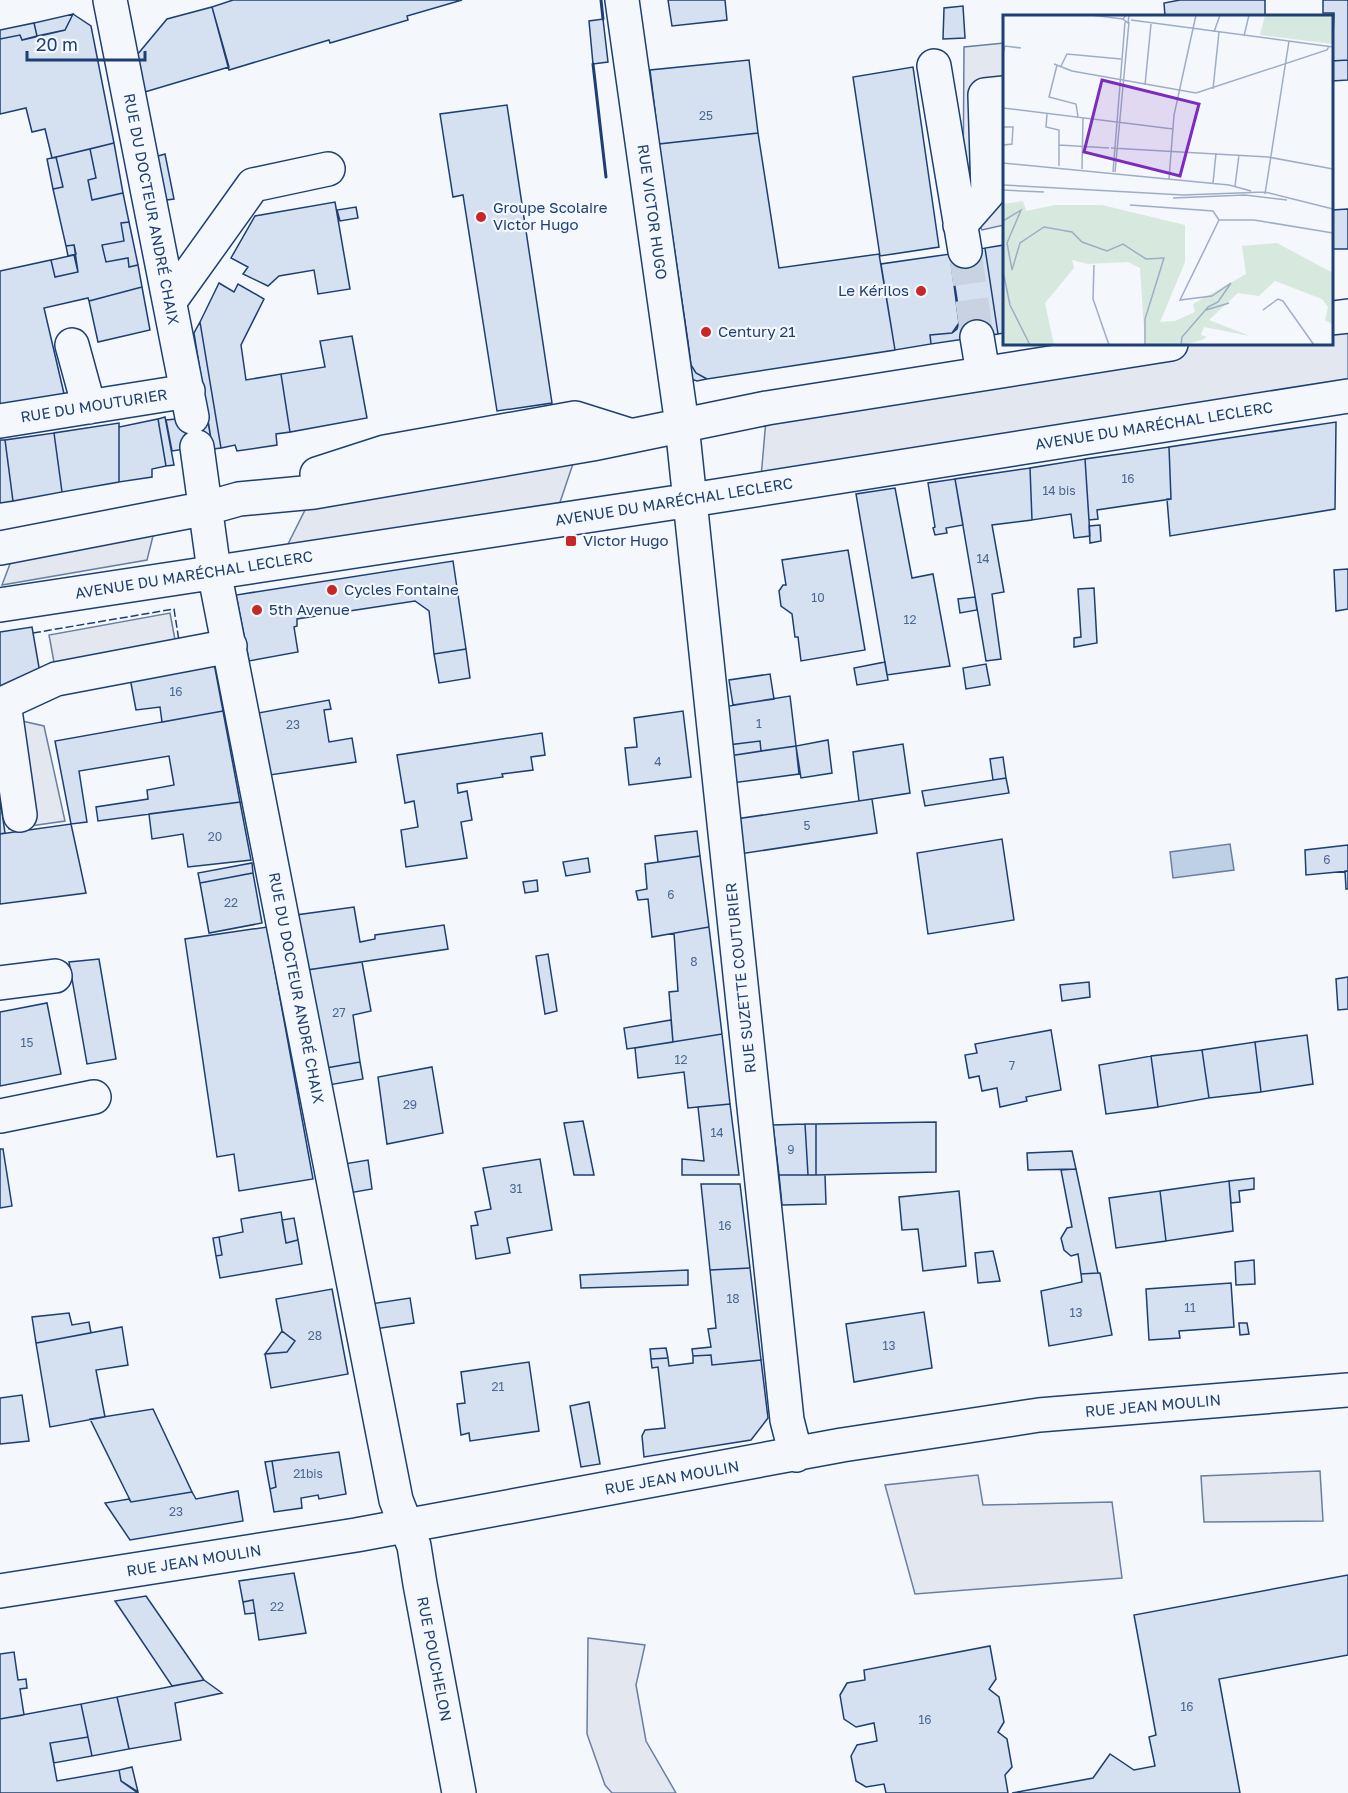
<svg xmlns="http://www.w3.org/2000/svg" width="1348" height="1793" font-family="'Golos Text',sans-serif">
  <style>
    .parking { fill: #e3e8f0; stroke: #687fa3; stroke-width: 1.5 }
    .water { fill: #bed0e5; stroke: #687fa3; stroke-width: 1.5 }
    .building { fill: #d5e0f0; stroke: #1d3f73; stroke-width: 1.5 }
    .lines { fill: none; stroke-linecap: round; stroke-linejoin: round }
    .minor-tunnel { stroke: #c9d2e0; stroke-width: 33; stroke-dasharray: 33 16; stroke-linecap: butt }
    .minor-casing { stroke: #1d3f73; stroke-width: 36 }
    .minor { stroke: #f4f7fb; stroke-width: 33 }
    .fence { stroke: #1d3f73; stroke-width: 1.5; stroke-dasharray: 8 3; stroke-linecap: butt }
    .wall { stroke: #1d3f73; stroke-width: 3 }
    .poi-dot { fill: #c62828; stroke: #f4f7fb; stroke-width: 2 }
    .labels { text-anchor: middle; stroke-width: 4.5; stroke-linejoin: round; paint-order: stroke }
    .number-label { font-size: 12px; fill: #4b6792 }
    .poi-label { font-size: 15px; fill: #1d3f73; stroke: #f4f7fb; text-anchor: start }
    .street-label { font-size: 15px; fill: #1d3f73; stroke: #f4f7fb }
    .inset-road { fill: none; stroke: #9eadc5; stroke-width: 1.5 }
    .view { fill: #7b2cbf; fill-opacity: 0.15; stroke: #7b2cbf; stroke-width: 3 }
    .inset-edge { fill: none; stroke: #1d3f73; stroke-width: 3 }
  </style>
  <rect width="100%" height="100%" fill="#f4f7fb"/>
  <path class="parking" d="M1004,43V225L982,230L963,194L964,47Z
    M1348,316V396L760,489L767,408L1171,344H1332V318Z
    M579,446L554,520L279,562L314,492Z
    M155,528L147,560L2,585L13,556Z
    M170,613L179,661L58,684L49,635Z
    M0,716L44,726L65,821L9,829L3,793H0Z
    M1320,1471L1323,1521L1204,1522L1201,1476Z
    M978,1475L983,1505L1112,1502L1122,1578L915,1594L885,1485Z
    M588,1638L645,1645L636,1685L646,1741L676,1793H612L605,1785L587,1734Z"/>
  <path class="water" d="M1230,844L1234,870L1173,878L1170,852Z"/>
  <path class="building" d="M233,0H462L407,16L408,20L330,43L329,40L229,70L212,7Z
    M668,0H725L727,20L672,26Z
    M1180,0H1265V16H1165L1164,3Z
    M1323,0H1348V60L1332,61L1334,13H1323Z
    M963,6L965,38L943,39L944,8Z
    M212,7L229,67L138,94L132,61L167,19Z
    M73,14L91,26L114,143L52,158L45,129L32,132L26,108L0,114V39L20,35L22,40L65,30Z
    M73,14L65,30L37,36L34,23Z
    M603,19L608,62L593,64L589,21Z
    M34,23L37,36L22,40L20,35L0,39V30Z
    M749,60L758,133L659,144L650,70Z
    M1348,60V80L1332,81V61Z
    M913,67L939,247L880,256L853,77Z
    M507,105L552,403L497,411L463,195L453,197L440,114Z
    M758,133L779,268L879,254L895,350L707,379L696,373L691,365L688,342L659,144Z
    M114,143L123,193L92,200L88,180L96,178L90,149Z
    M90,149L96,178L88,180L92,200L123,193L129,222L121,223L124,241L102,245L106,262L128,258L129,267L138,265L142,287L89,301L88,298L44,308L65,398L0,408V271L51,260L55,277L78,272L74,245L66,246L53,189L63,187L56,157Z
    M165,154L174,199L159,201L151,158Z
    M56,157L63,187L53,189L47,159Z
    M335,202L350,289L318,294L314,270L279,276L268,286L243,274L248,267L231,258L255,216Z
    M356,207L358,218L340,221L337,210Z
    M1348,209V249H1332V210Z
    M129,222L138,265L129,267L128,258L106,262L102,245L124,241L121,223Z
    M1332,236L1333,282H1332Z
    M74,245L76,254L68,256L66,246Z
    M1004,245V333L998,334L985,248Z
    M985,248L998,334L931,344L930,335L952,333L959,323L950,254Z
    M950,254L960,319L957,329L952,333L930,335L931,344L895,350L881,264Z
    M74,255L78,272L55,277L51,260Z
    M219,283L234,292L238,284L264,299L241,345L246,380L281,374L290,432L276,434L277,445L237,451L235,445L221,448L200,322Z
    M142,287L150,330L98,342L89,301Z
    M200,322L221,448L213,449L212,445L194,333Z
    M352,336L367,418L290,432L281,374L325,367L320,341Z
    M688,342L691,365L696,373L707,379L697,381L691,379L682,343Z
    M207,416L212,445L172,451L166,420Z
    M165,417L174,465L166,466L158,419Z
    M158,419L166,466L152,469V477L119,482V427Z
    M1336,422L1335,509L1170,536L1167,499H1171L1169,447Z
    M119,423V482L62,492L54,433Z
    M54,433L62,492L13,501L5,440Z
    M0,440H5L13,501L0,503Z
    M1169,447L1171,499L1097,510L1098,519L1089,520L1085,459Z
    M1085,459L1090,536L1074,538L1071,514L1032,520L1030,468Z
    M1030,468L1032,520L992,525L1004,592L992,594L1001,659L986,661L955,479Z
    M955,479L963,525L946,528L947,533L935,535L933,528L935,527L928,483Z
    M895,488L912,578L933,574L950,666L887,675L856,494Z
    M1100,525L1101,541L1090,543L1089,526Z
    M848,550L865,650L801,661L798,637H795L792,614L781,606L779,591L783,585H786L782,560Z
    M453,561L466,649L434,654L429,611L415,601L297,619V626L294,627L298,652L249,661L236,595Z
    M1348,569V609L1336,611L1334,570Z
    M1094,588L1097,643L1074,647V638L1081,637L1078,589Z
    M975,597L977,610L960,613L958,599Z
    M32,627L41,679L0,686V632Z
    M466,649L470,678L439,683L434,654Z
    M885,662L888,680L857,685L854,668Z
    M214,663L223,711L162,722L160,707L136,710L130,678Z
    M986,664L990,685L966,689L963,668Z
    M770,674L774,699L733,705L729,680Z
    M790,696L796,746L761,751L760,741L728,745L723,707Z
    M329,700L331,709L324,710L329,742L352,738L356,762L270,775L258,713Z
    M223,711L240,802L98,821L96,807L148,799L147,790L174,785L169,756L79,771L87,822L71,824L55,741Z
    M683,711L691,777L629,785L625,748L637,747L634,718Z
    M542,733L545,755L531,757L533,770L502,774L503,777L457,784L458,793L467,791L472,820L461,822L467,858L406,867L401,830L418,827L414,801L405,803L397,755Z
    M828,740L832,773L801,778L796,746Z
    M760,741L761,751L729,756L728,745Z
    M903,744L910,793L859,801L853,752Z
    M796,746L799,774L732,783L729,756Z
    M1003,757L1006,778L993,780L990,759Z
    M1006,778L1009,793L925,806L922,791Z
    M0,798L5,833L0,834Z
    M872,799L877,833L740,854L736,819Z
    M240,802L251,860L188,867L183,834L152,839L149,814Z
    M71,824L86,893L0,904V834Z
    M697,831L700,856L658,862L655,836Z
    M1002,839L1014,920L928,934L917,853Z
    M1348,845V871L1306,875L1305,850Z
    M700,856L709,927L652,937L648,899L638,900L636,891L647,889L645,864Z
    M588,858L590,872L566,876L563,862Z
    M252,863L253,873L200,883L198,873Z
    M1345,871H1348V889H1346Z
    M253,873L262,923L209,933L200,883Z
    M537,880L538,891L525,893L523,882Z
    M354,907L360,942L375,939V935L444,925L448,949L307,970L296,915Z
    M267,927L313,1179L239,1191L234,1154L217,1157L185,939Z
    M709,927L722,1034L673,1042L669,992L678,991L674,933Z
    M548,954L557,1011L545,1014L536,956Z
    M99,959L116,1059L87,1064L69,962Z
    M362,962L371,1011L353,1015L360,1062L326,1068L307,970Z
    M1348,977V1009L1338,1010L1336,979Z
    M1089,982L1090,997L1062,1001L1060,985Z
    M47,1003L61,1074L0,1086V1012Z
    M671,1020L673,1042L627,1049L624,1028Z
    M1051,1030L1061,1090L1026,1097L1027,1101L1000,1107L997,1088L982,1091L979,1076L969,1078L965,1055L977,1053L975,1044Z
    M722,1034L730,1104L688,1108L684,1072L638,1078L635,1048Z
    M1307,1035L1313,1084L1261,1092L1255,1042Z
    M1255,1042L1261,1092L1209,1098L1202,1050Z
    M1202,1050L1209,1098L1158,1107L1151,1056Z
    M1151,1056L1158,1107L1106,1114L1099,1065Z
    M360,1062L363,1079L329,1085L326,1068Z
    M432,1067L443,1133L387,1144L378,1077Z
    M730,1104L739,1175H682V1159L704,1161L698,1107Z
    M583,1121L594,1175H574L564,1123Z
    M936,1122V1172L816,1175V1124Z
    M805,1124H816V1175H808Z
    M805,1124L808,1175H779L773,1125Z
    M0,1149H3L12,1206L0,1208Z
    M1072,1151L1076,1169L1028,1170L1027,1153Z
    M540,1159L552,1230L507,1238L510,1253L476,1259L471,1226L478,1225L475,1212L491,1209L483,1168Z
    M368,1160L372,1189L349,1193L344,1164Z
    M1076,1169L1098,1273L1081,1274L1078,1254L1071,1256L1064,1250L1061,1238L1067,1228L1072,1227L1061,1170Z
    M779,1175H825L826,1204L782,1205Z
    M1254,1178V1189L1239,1191L1240,1202L1231,1203L1229,1181Z
    M1229,1181L1233,1231L1166,1241L1160,1191Z
    M701,1184H740L750,1268L710,1270Z
    M959,1191L966,1266L923,1271L918,1229L902,1230L899,1197Z
    M1160,1191L1166,1241L1116,1248L1109,1198Z
    M281,1212L286,1243L298,1240L302,1264L220,1278L216,1256L222,1255L219,1237L243,1232L241,1219Z
    M294,1218L298,1240L286,1243L282,1220Z
    M219,1237L222,1255L216,1256L213,1238Z
    M993,1251L1000,1281L978,1283L975,1253Z
    M1254,1260L1255,1284L1236,1285L1235,1262Z
    M750,1268L761,1360L712,1365L711,1355L693,1356L692,1349L711,1347L708,1329L716,1328L710,1270Z
    M688,1270V1285L581,1288L580,1275Z
    M1098,1273H1100L1112,1335L1049,1346L1041,1291L1082,1282L1081,1274Z
    M1231,1283L1234,1327L1179,1331L1180,1338L1149,1340L1146,1289Z
    M332,1289L348,1374L271,1388L265,1354L287,1352L295,1341L282,1331L276,1299Z
    M410,1298L414,1323L375,1329L370,1304Z
    M924,1312L932,1368L854,1382L846,1324Z
    M69,1313L72,1325L89,1322L91,1333L36,1343L32,1317Z
    M1239,1323H1247L1249,1334L1240,1335Z
    M122,1327L128,1365L96,1370L105,1417L50,1427L36,1343Z
    M282,1331L295,1341L287,1352L265,1354Z
    M666,1348L668,1358L651,1359L650,1349Z
    M711,1355L712,1365L761,1360L768,1418L751,1440L644,1457L642,1436L645,1430L665,1428L658,1367L652,1368L651,1359L668,1358L669,1366L693,1363V1356Z
    M529,1362L539,1431L470,1441L469,1433L461,1435L457,1404L465,1403L461,1372Z
    M22,1395L29,1441L0,1444V1398Z
    M589,1402L600,1464L581,1467L570,1406Z
    M153,1409L192,1492L131,1502L90,1419Z
    M339,1452L346,1494L319,1499L318,1495L301,1498L302,1508L274,1512L270,1489L276,1487L272,1461Z
    M272,1461L276,1487L270,1489L265,1462Z
    M238,1491L243,1521L130,1540L105,1503L129,1499L131,1502L192,1492L196,1499Z
    M294,1573L306,1633L259,1640L253,1600L243,1602L239,1581Z
    M1348,1575V1655L1219,1679L1240,1793H1012L1093,1778L1110,1754L1134,1770L1155,1766L1149,1737L1156,1735L1134,1615Z
    M146,1596L204,1680L172,1686L115,1601Z
    M253,1600L255,1613L245,1614L243,1602Z
    M990,1646L996,1679L989,1689L999,1697L1004,1722L998,1732L1007,1739L1012,1767L1005,1775L1008,1793H886L884,1784L866,1787L856,1781L851,1756L857,1745L877,1741L874,1723L856,1727L844,1719L840,1695L847,1683L865,1680L864,1670Z
    M14,1652L18,1680L26,1679L27,1688L20,1689L24,1715L0,1719V1654Z
    M204,1680L222,1693L175,1703L181,1740L129,1749L117,1697Z
    M117,1697L129,1749L92,1756L81,1704Z
    M81,1704L88,1737L50,1743L57,1781L119,1770L121,1781L138,1793H0V1719Z
    M88,1737L92,1756L54,1763L50,1743Z
    M132,1767L138,1792L121,1781L119,1770Z"/>
  <g class="lines">
    <path class="minor-tunnel" d="M965,251L977,337"/>
    <g class="minor-casing">
      <path id="minor" d="M110,0L192,417
        M622,0L682,425L787,1420L796,1455
        M934,66L965,251
        M960,225L988,193L985,95L1004,93
        M170,301L253,185L328,169
        M1332,318L1348,316
        M977,337L983,373
        M72,345L89,407
        M0,421L188,391
        M197,447L214,571L396,1500L414,1546L420,1584L459,1793
        M317,474L385,452L575,418L629,435
        M0,548L207,508L239,499L314,492L592,444L767,408L1171,344
        M0,605L691,500L1348,396
        M20,815L4,703L56,679L230,646
        M0,983L55,976
        M0,1116L94,1097
        M0,1591L356,1535L842,1445L1039,1415L1348,1390"/>
    </g>
    <use href="#minor" class="minor"/>
    <path class="fence" d="M33,633L174,609L179,641"/>
    <path class="wall" d="M601,0L603,19
      M593,64L606,177"/>
  </g>
  <g class="poi-dot">
    <circle cx="481" cy="217" r="6"/>
    <circle cx="921" cy="291" r="6"/>
    <circle cx="706" cy="332" r="6"/>
    <rect x="565" y="535" width="12" height="12" rx="3"/>
    <circle cx="332" cy="590" r="6"/>
    <circle cx="257" cy="610" r="6"/>
  </g>
  <g class="labels">
    <g class="number-label">
      <text x="706" y="120">25</text>
      <text x="1128" y="483">16</text>
      <text x="1059" y="495">14 bis</text>
      <text x="983" y="563">14</text>
      <text x="818" y="602">10</text>
      <text x="910" y="624">12</text>
      <text x="176" y="696">16</text>
      <text x="759" y="728">1</text>
      <text x="293" y="729">23</text>
      <text x="658" y="766">4</text>
      <text x="807" y="830">5</text>
      <text x="215" y="841">20</text>
      <text x="1327" y="864">6</text>
      <text x="671" y="899">6</text>
      <text x="231" y="907">22</text>
      <text x="694" y="966">8</text>
      <text x="339" y="1017">27</text>
      <text x="27" y="1047">15</text>
      <text x="681" y="1064">12</text>
      <text x="1012" y="1070">7</text>
      <text x="410" y="1109">29</text>
      <text x="717" y="1137">14</text>
      <text x="791" y="1154">9</text>
      <text x="516" y="1193">31</text>
      <text x="725" y="1230">16</text>
      <text x="733" y="1303">18</text>
      <text x="1190" y="1312">11</text>
      <text x="1076" y="1317">13</text>
      <text x="315" y="1340">28</text>
      <text x="889" y="1350">13</text>
      <text x="498" y="1391">21</text>
      <text x="308" y="1478">21bis</text>
      <text x="176" y="1516">23</text>
      <text x="277" y="1611">22</text>
      <text x="1187" y="1711">16</text>
      <text x="925" y="1724">16</text>
    </g>
    <g class="poi-label">
      <text x="493" y="213">Groupe Scolaire<tspan x="493" dy="17">Victor Hugo</tspan></text>
      <text x="909" y="296" text-anchor="end">Le Kérilos</text>
      <text x="718" y="337">Century 21</text>
      <text x="583" y="546">Victor Hugo</text>
      <text x="344" y="595">Cycles Fontaine</text>
      <text x="269" y="615">5th Avenue</text>
    </g>
    <g class="street-label">
      <text transform="translate(151 209) rotate(79)" y="5">RUE DU DOCTEUR ANDRÉ CHAIX</text>
      <text transform="translate(652 212) rotate(82)" y="5">RUE VICTOR HUGO</text>
      <text transform="translate(94 406) rotate(-9)" y="5">RUE DU MOUTURIER</text>
      <text transform="translate(1154 426) rotate(-9)" y="5">AVENUE DU MARÉCHAL LECLERC</text>
      <text transform="translate(674 502) rotate(-9)" y="5">AVENUE DU MARÉCHAL LECLERC</text>
      <text transform="translate(194 575) rotate(-9)" y="5">AVENUE DU MARÉCHAL LECLERC</text>
      <text transform="translate(741 978) rotate(-96)" y="5">RUE SUZETTE COUTURIER</text>
      <text transform="translate(296 988) rotate(79)" y="5">RUE DU DOCTEUR ANDRÉ CHAIX</text>
      <text transform="translate(1153 1406) rotate(-5)" y="5">RUE JEAN MOULIN</text>
      <text transform="translate(672 1478) rotate(-10)" y="5">RUE JEAN MOULIN</text>
      <text transform="translate(194 1561) rotate(-9)" y="5">RUE JEAN MOULIN</text>
      <text transform="translate(434 1659) rotate(79)" y="5">RUE POUCHELON</text>
    </g>
  </g>
  <g transform="translate(1003 15)">
    <rect width="330" height="330" fill="#f4f7fb"/>
    <path d="M262,0H330V29L257,20ZM20,186L23,196L52,190H99L182,210V247L157,307L172,306L192,297L190,289L243,259L239,231L274,228L330,258V310L322,305L325,292L319,284L272,266L256,281L235,278L206,305L247,321L201,312L198,320L204,322L199,325L181,330H142L137,253L125,247L85,249L69,245L71,253L42,288L51,330H1L0,189Z" fill="#d7e8df"/>
    <path class="inset-road" d="M88,0L120,4M123,0L120,4L125,8L126,0M128,5L330,32M211,17L217,0M241,21L246,0M0,39L2,31L18,33M51,49L69,56L193,78L324,35L326,31M54,50L46,82L73,89L75,102M58,51L64,39L118,44M142,70L148,9M210,74L216,17M0,93L170,114M44,99L43,112L56,115V151M0,112H10L9,129L1,130M0,123V143M56,130L106,133M108,133L265,142L330,154M0,148L226,170L248,176M79,154L80,103M110,157L122,7M112,157L126,7M166,164L171,100L193,0M210,168L213,138M0,170L180,180L262,177L330,194M232,171L236,140M0,175L41,177M262,179L286,26M170,183L242,180L284,185M127,190L210,196L216,205H251L330,218M0,206L18,195L4,228L9,255L17,228L41,212L69,217L79,227L104,236L120,229L143,244L161,243L142,304V330M91,250L90,284L106,330M0,256L7,290L27,330M203,295L226,288M260,295L275,284L280,286L311,330M178,330L179,322L205,292L215,287L228,268L209,281L177,285L216,205"/>
    <path class="view" d="M99,65L196,89L177,161L81,137Z"/>
    <rect width="330" height="330" class="inset-edge"/>
  </g>
  <path d="M27 51v9h118v-9" fill="none" stroke="#1d3f73" stroke-width="3"/>
  <text x="36" y="51" font-size="18" fill="#1d3f73" stroke="#f4f7fb" stroke-width="4.5" paint-order="stroke">20 m</text>
</svg>
